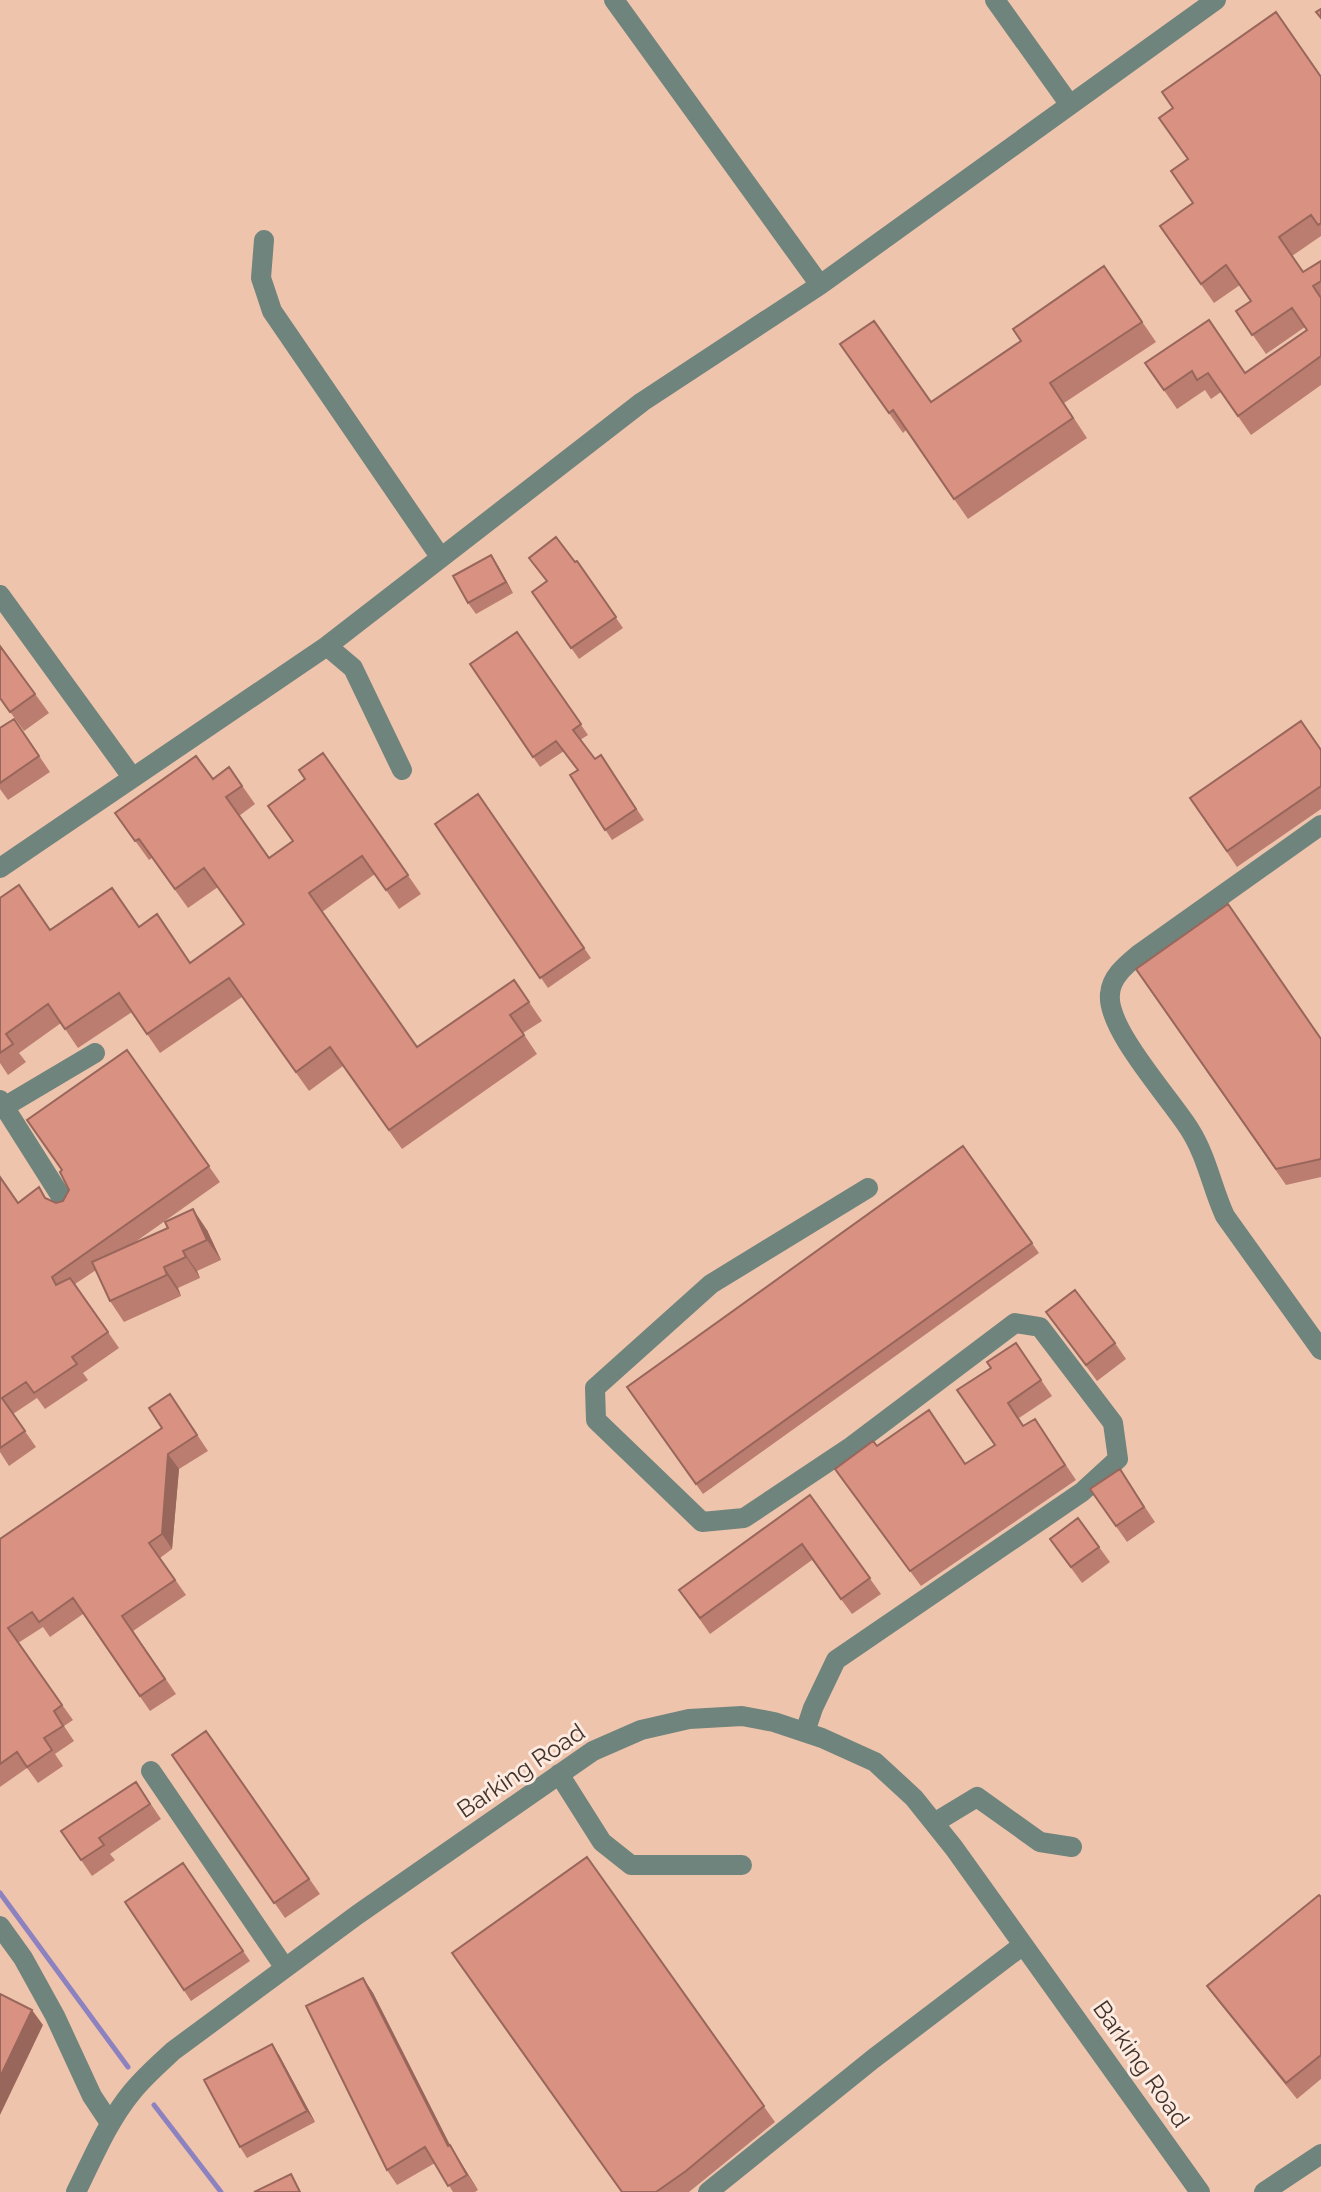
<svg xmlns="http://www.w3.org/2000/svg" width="1321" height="2192" font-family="Raleway,sans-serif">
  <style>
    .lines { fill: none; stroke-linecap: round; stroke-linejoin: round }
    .stream { stroke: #8d82c0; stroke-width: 5 }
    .minor { stroke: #6f847d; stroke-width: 20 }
    .wall { fill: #bb7d70 }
    .shaded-wall { fill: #98665b }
    .building { fill: #d99182; stroke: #98665b; stroke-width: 2 }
    .labels { text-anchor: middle; stroke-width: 6; stroke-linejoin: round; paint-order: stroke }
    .street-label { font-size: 24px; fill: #433329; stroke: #fdebe1 }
  </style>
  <rect width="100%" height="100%" fill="#efc4ac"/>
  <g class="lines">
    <path class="stream" d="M0,1893L128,2067
      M154,2105L221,2192"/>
    <path class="minor" d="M614,0L820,285
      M995,0L1070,105
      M264,240L261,278L272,311L441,558
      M0,595L132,777
      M327,646L353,668L402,770
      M1321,825L1138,955C1126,965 1111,977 1110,994C1106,1029 1171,1099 1190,1130C1207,1157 1212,1188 1225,1216L1321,1350
      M0,868L327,646L642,402L820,285L1216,0
      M0,1100L67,1206
      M4,1107L95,1053
      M805,1732L813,1708L836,1660L1082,1492L1118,1459L1113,1423L1040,1327L1015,1323L852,1446L744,1518L702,1522L596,1420L595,1388L711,1284L868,1188
      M151,1771L285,1968
      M559,1774L602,1842L631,1865H742
      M934,1823L977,1797L1040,1842L1072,1847
      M0,1926L23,1958L55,2016L92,2096L110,2123
      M76,2192C93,2158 108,2121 132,2092C144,2077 159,2064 173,2051L357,1915L593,1751L641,1730L689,1719L742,1716L774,1722L822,1738L875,1762L914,1798L954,1848L1200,2192
      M708,2192L873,2059L1023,1945
      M1264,2192L1321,2154"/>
  </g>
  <path class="wall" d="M1321,77V236L1292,256L1304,272L1321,261V385L1251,435L1221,392L1211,399L1205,390L1177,409L1145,363L1245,373L1307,330L1305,327L1266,354L1236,311L1251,301L1240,285L1214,303L1160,226L1193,203L1188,159L1173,108Z
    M1104,266L1156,342L1064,403L1087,438L968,519L906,430L903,433L840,344L931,402L1021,341Z
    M577,561L623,628L579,659L532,592Z
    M498,566L513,593L476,614L468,603Z
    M517,632L588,735L580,740L595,759L601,755L644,820L612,840L570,775L578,770L564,751L540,767L470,664Z
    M0,646L49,713L24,731L0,698Z
    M14,719L50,772L8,800L0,789V728Z
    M1321,750V809L1237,867L1190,798Z
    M323,753L421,894L399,909L375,874L322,912L417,1047L514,980L542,1021L523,1033L537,1054L402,1149L343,1066L309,1091L242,997L160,1053L132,1012L78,1048L61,1023L19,1053L26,1062L8,1075L0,1063V898L50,930L139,927L190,963L244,924L218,887L188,908L152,858L149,860L115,813L213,779L229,767L255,804L239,816L269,858L293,841L305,779Z
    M478,794L591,958L548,988L435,824Z
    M1136,969L1321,1039V1177L1286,1185Z
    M127,1050L220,1182L131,1245L207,1230L221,1260L197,1271L200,1278L178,1288L181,1296L124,1322L110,1301L96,1270L75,1284L119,1348L83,1373L88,1380L45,1409L37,1398L13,1414L36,1447L9,1466L0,1452V1177L18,1203L46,1198L56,1203L63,1201L69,1190L62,1170Z
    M963,1146L1039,1253L703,1494L627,1387Z
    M1046,1312L1115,1343L1126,1359L1097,1381Z
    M1016,1343L1052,1396L1019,1418L1024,1426L1035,1419L1076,1480L921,1586L835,1469L877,1446L966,1464L995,1445L991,1368Z
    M170,1394L208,1451L179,1469L172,1549L160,1558L186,1595L133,1631L176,1694L150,1711L83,1614L50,1637L43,1627L18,1643L73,1720L64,1726L74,1741L55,1754L63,1766L38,1783L27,1768L0,1787V1539L162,1428Z
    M1130,1485L1155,1522L1127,1542L1090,1489Z
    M810,1495L881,1594L852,1614L812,1560L710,1634L679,1590Z
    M1078,1518L1110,1562L1082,1583L1050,1539Z
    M206,1731L320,1894L285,1918L172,1755Z
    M136,1782L161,1819L110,1854L115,1860L92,1876L61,1831Z
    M587,1857L775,2122L689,2192H622Z
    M183,1863L250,1961L191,2001L125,1902Z
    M1321,1897V2079L1297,2099L1218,2001L1207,1986Z
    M363,1978L373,1993L451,2147L478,2190L475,2192H453L435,2163L397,2185L387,2170Z
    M279,2055L315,2122L247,2158L240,2147Z"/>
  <path class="shaded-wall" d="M491,555L498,566L513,593L506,582Z
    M193,1209L207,1230L221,1260L207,1240Z
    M183,1251L197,1271L200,1278L186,1257Z
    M164,1267L178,1288L181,1296L167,1275Z
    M168,1454L179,1469L172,1549L162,1534Z
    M363,1978L373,1993L451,2147L478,2190L448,2146Z
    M32,2010L43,2025L0,2115V2077Z
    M272,2044L279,2055L315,2122L307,2111Z"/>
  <path class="building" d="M1321,9V18L1316,12Z
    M1276,12L1321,77V223L1318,225L1311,215L1279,237L1303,272L1321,261V281L1313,286L1321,298V356L1238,416L1208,373L1197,380L1192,371L1164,390L1145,363L1209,320L1245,373L1307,330L1292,308L1252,335L1236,311L1251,301L1226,265L1201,284L1160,226L1193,203L1171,171L1188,159L1159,118L1173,108L1162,92Z
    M1104,266L1142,322L1050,383L1073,418L954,499L893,410L889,413L840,344L874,321L931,402L1021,341L1013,329Z
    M556,537L575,562L577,561L616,617L571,648L532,592L547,581L529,558Z
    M491,555L506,582L468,603L453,576Z
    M517,632L581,724L573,730L595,759L601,755L636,809L605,830L570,775L578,770L556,741L533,757L470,664Z
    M0,646L35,694L10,712L0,698Z
    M14,719L39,756L0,783V728Z
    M1301,721L1321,750V786L1227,851L1190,798Z
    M323,753L408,875L386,890L362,856L309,893L417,1047L514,980L529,1002L510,1015L524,1035L389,1130L330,1047L296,1072L229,978L147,1034L119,993L65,1029L48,1004L6,1034L13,1044L0,1053V898L19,885L50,930L112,888L139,927L157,914L190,963L244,924L204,868L175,889L139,839L135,841L115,813L196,756L213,779L229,767L242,786L226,797L269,858L293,841L268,806L305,779L299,770Z
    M478,794L584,948L540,978L435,824Z
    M1228,904L1321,1039V1159L1276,1169L1136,969Z
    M127,1050L209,1166L52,1277L56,1285L70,1278L108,1332L72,1357L77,1364L34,1393L26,1382L2,1398L25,1431L0,1448V1177L18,1203L39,1187L45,1198L56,1203L63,1201L69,1190L60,1172L62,1170L27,1120Z
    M963,1146L1032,1243L696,1484L627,1387Z
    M193,1209L207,1240L183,1251L186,1257L164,1267L167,1275L110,1301L92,1262L168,1228L165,1222Z
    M1075,1290L1115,1343L1086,1365L1046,1312Z
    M1016,1343L1041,1380L1008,1403L1023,1426L1035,1419L1065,1465L910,1571L835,1469L873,1441L877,1446L929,1410L965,1464L995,1445L957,1390L991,1368L987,1362Z
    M170,1394L197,1435L168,1454L162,1534L149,1543L175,1580L122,1616L165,1679L140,1696L73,1598L39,1622L32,1612L8,1628L62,1705L54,1711L63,1726L44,1738L52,1750L27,1767L17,1752L0,1764V1539L162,1428L149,1408Z
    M1120,1469L1144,1507L1116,1526L1090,1489Z
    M810,1495L870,1578L841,1599L802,1544L700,1618L679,1590Z
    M1078,1518L1099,1547L1071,1567L1050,1539Z
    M206,1731L309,1879L274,1903L172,1755Z
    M136,1782L150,1804L99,1838L104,1845L81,1860L61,1831Z
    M587,1857L764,2106L686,2171L656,2192H622L452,1953Z
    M183,1863L243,1951L184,1990L125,1902Z
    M1319,1895L1321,1897V2055L1286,2083L1207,1986Z
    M363,1978L448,2146L450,2145L467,2175L448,2186L425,2147L387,2170L306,2006Z
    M0,1994L32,2010L0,2077Z
    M272,2044L307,2111L240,2147L204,2080Z
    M291,2174L300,2192H254Z"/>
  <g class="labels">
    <g class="street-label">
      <text transform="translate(521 1771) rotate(-34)" y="8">Barking Road</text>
      <text transform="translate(1141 2064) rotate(55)" y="8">Barking Road</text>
    </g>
  </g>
</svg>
